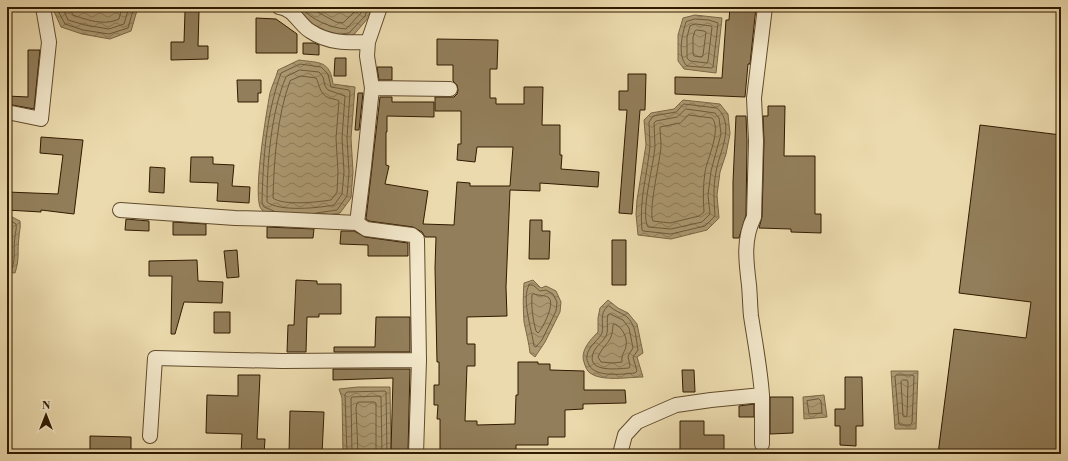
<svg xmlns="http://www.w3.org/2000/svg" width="1068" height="461" font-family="'Libre Bodoni',serif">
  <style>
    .water { fill: url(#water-waves); stroke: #7b6644 }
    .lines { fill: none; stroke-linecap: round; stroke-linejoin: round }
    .shore { stroke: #6e5a39; stroke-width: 1 }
    .building { fill: #927e5a; stroke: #311a00 }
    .street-casing { stroke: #604a2b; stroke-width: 16 }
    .street { stroke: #f2e7ca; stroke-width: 14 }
  </style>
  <defs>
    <pattern id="water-waves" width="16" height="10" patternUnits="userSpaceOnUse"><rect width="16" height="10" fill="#ac9972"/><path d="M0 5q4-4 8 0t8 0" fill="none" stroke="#8d7c5b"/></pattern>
  </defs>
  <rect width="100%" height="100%" fill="#ebdaad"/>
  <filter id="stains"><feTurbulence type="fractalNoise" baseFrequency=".005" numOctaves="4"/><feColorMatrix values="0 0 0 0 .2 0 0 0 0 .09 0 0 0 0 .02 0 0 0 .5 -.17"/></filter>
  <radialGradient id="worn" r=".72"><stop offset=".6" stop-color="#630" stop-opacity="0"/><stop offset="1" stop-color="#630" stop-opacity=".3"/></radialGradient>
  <path class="water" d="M52,7H138L131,31L110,39L82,34L61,27Z
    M290,7H372L369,17L351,38L332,37L300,20Z
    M695,15L722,18L716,73L684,69L678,61V35L683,18Z
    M299,60C319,63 330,60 333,84L355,87L351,138L353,172L351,198L340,213C322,216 277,222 262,210C251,202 267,109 270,93C272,85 276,78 278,70Z
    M683,100L720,104L728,114L730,134L726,154L720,172L717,195L719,218L707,230L671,239L638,235L636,214L637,200L646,145L644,120L651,113L674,109Z
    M12,217L20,221C21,228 19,232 19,237C17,251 20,258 15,273L7,272V218Z
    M533,280L541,288L546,286L556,291L561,302L560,312L545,342L535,357L530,353C529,343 526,332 524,322C523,308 523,296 524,283Z
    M608,300L618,308L628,313L637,324L643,353L637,357L643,377C629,377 602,382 590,373C587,371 585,366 584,362C580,351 590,340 598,332V318L600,308Z
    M891,371H918L916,429H895Z
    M358,387H390L391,454H343L342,398L339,389Z
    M824,395L827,417L804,419L803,397Z"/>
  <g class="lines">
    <path class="shore" d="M56,7L65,24L83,30L109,34L128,28L134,7
      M62,7L68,20L85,25L109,29L124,24L129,7
      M69,7L73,15C87,20 104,26 119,19L122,7
      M301,7C311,20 331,28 346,29L361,13L363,7
      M308,7L336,22L343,23L355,11L356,7
      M695,19L709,20L718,23L713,67L712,68L687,66C677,56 682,35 686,22Z
      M696,24L711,26L712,27L708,61L707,63L690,61L687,58V37L690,26Z
      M697,30L704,31L706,32L703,55L702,57L694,56L693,54V37L695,31Z
      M342,34L349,33L365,16L368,7
      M300,70L319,72L323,77L325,86L328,90L345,96L342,138L344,172L342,194L334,205C318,208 280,212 267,202C267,163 271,112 286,77Z
      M301,76L316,78C320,85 319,94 329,98C332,99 336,99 339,101L336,138L338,172L337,192L331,200C318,202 283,206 273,198C274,161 277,116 290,81Z
      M684,104L717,108C736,125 719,152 716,172C713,187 714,201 715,216L705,226L671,234L643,231L642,230C639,200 647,176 650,146C650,138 649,130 649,122L653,116L676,112Z
      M686,109L715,113L719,118L721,134L711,171L708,195L710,214L702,222L671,229L648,227C640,213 654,164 655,146C655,138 654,131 654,123L656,121L677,117Z
      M689,115L712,118C722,129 707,159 705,172C703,186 703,198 704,212L699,216L670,223L653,221C648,211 660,162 661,146C661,140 660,134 660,127L680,123Z
      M274,211L264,207L262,203C263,159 266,115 281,73L300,64L321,67L328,74L331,87L349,90L350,92L347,138L349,172L347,196L337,210L316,213
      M7,221H11L16,224C17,229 15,232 15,237C13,248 16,258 12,268H7
      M7,226L10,227L12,228C9,237 12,259 7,263
      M529,285H533L540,291L546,290L553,294L557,302L556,311L542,340L536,347L534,346C532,330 521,299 529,285Z
      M534,294C539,296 547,295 549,298C555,304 543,328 538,333L536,331C533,320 531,307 532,295Z
      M609,306C615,311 621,313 626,316C636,324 636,339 638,350L633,357L637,371L635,373C623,374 596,378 589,365C588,362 586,359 587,356C588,346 600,339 602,333C604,324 599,314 607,307Z
      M610,314L623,320L629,328L633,348L628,356L630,366L629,368C616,369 584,373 594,351C597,345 603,342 606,336C609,330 606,321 608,315Z
      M615,324C622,327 628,338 626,346C625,353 621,353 622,362L613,363L601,362L598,357C605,341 612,345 613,325Z
      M897,375H912L914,376L912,423L910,425H901L899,424L895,377Z
      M903,380H907L908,382L907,416L905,417L903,416L901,382Z
      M819,399L821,401L822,413L809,414L807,401Z
      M347,454L345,394L347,392L385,391L386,392L387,454
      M352,454L351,398L352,397L380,396L381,397L382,454
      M358,454L356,408L357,403L359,402H374L376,403V454"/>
  </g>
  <path class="building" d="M730,7H756L750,64H748L745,97L675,94V77L722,78L726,20H729Z
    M185,11H199L198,46H208V59L171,60V42H184Z
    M256,18L276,19L297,34V53H256Z
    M437,39L498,40L497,69H490V98H496V104H524V87H543L542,125H560V155H562L561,169L599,172L598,187L540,183V191L510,190L506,287L507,316L467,317V344H475V366H467L465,421H477V425L515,424L516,395H518V362H538V364H550V370L584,371V390H625L626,403L583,404V409L565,410V437H548V445H516V454H440V419H437L438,405H434V385H439V362H437L435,268L436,237H425L422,232L413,227L369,221L366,219L380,97H392V102H434V117L387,116V132H386V165L389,166L385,184L428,191L423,224L454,225L457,182L470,183V186H510L513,147H477L475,162L457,160L458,144H461V111H435V97H454L457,94L458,90L457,85L453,81V65H437Z
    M303,43H314L319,45V55L303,54Z
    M28,50H40L34,109L7,104V96L28,97Z
    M335,58H346V76H334Z
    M377,67H392V80H379Z
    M628,74H646L645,110H640L632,214L619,213L627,110H619V91H628Z
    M237,80H261V93H258V102H238Z
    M358,93H363L359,130H355Z
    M768,106H785L784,156H815V214H821V233L791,232V229L759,228L762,217L764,141L763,116H768Z
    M736,116H746L747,141L746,215L739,238H733V182Z
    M980,125L1061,135V454H938L954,329L1026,338L1031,302L959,293Z
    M41,137L83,140L74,214L41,210V212L7,210V192L58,194L63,155L40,153Z
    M191,157H213V164L234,165L232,186L250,187L249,203L217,201L218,183L190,182Z
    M150,167L165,168L164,193L149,192Z
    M126,219L149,221V231L125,230Z
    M530,220H542V231H550L549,259H529Z
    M173,222L206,224V235H173Z
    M267,227L314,229L313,238H267Z
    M341,231H354L365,237L408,243V256H368V245L340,244Z
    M612,240H626V285H612Z
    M237,250L239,277L227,278L224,251Z
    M197,260L198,281L223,282L222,303L184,302L175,334H171L172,276H149V261Z
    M296,280L317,281V284H341V314H319V317H307L306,352H287L288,325H294Z
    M214,312H230V333H214Z
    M376,317H410V352H334V347H375Z
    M333,369H410L408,452L391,451L393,378L333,380Z
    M682,370H694L695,392H683Z
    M238,375H260L257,439H265L264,454H241L242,434L206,433L207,395L238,396Z
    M845,377H862L863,426H856V446L840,445V426H835V409H845Z
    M770,397H793V433L770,434Z
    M754,404V417H739V406Z
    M290,411L324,412L322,454H289Z
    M680,421H704V435H724V454H680Z
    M90,436L131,437V454H90Z"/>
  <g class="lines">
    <g class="street-casing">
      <path id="street" d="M279,7C293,8 300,25 310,31C328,43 347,43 368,42
        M380,7L368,42L367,56L372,88L364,166L357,223L366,229L412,235L417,239L419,360L416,454
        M372,88L450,89
        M7,112L41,119L49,42L43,7
        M120,210L235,218L275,219L357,223
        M150,436L155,358L282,361L419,360
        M762,444V395
        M620,454L625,435L637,422L676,405L711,400L762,395C760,368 755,342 751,316C750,306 750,296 749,285C746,261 743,239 754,217L756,141L754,98L765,7"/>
    </g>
    <use href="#street" class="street"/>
  </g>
  <rect width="1068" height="461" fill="none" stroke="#ebdaad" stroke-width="24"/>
  <rect x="8" y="8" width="1052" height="445" fill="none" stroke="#311a00" stroke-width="2"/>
  <rect x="12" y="12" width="1044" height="437" fill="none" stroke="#311a00"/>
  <g transform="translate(46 415)" stroke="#f2e7ca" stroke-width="3" paint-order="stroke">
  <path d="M0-3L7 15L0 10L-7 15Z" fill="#311a00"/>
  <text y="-6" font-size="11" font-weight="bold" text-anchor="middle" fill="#311a00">N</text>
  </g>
  <rect width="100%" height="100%" filter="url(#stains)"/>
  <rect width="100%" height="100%" fill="url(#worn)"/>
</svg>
